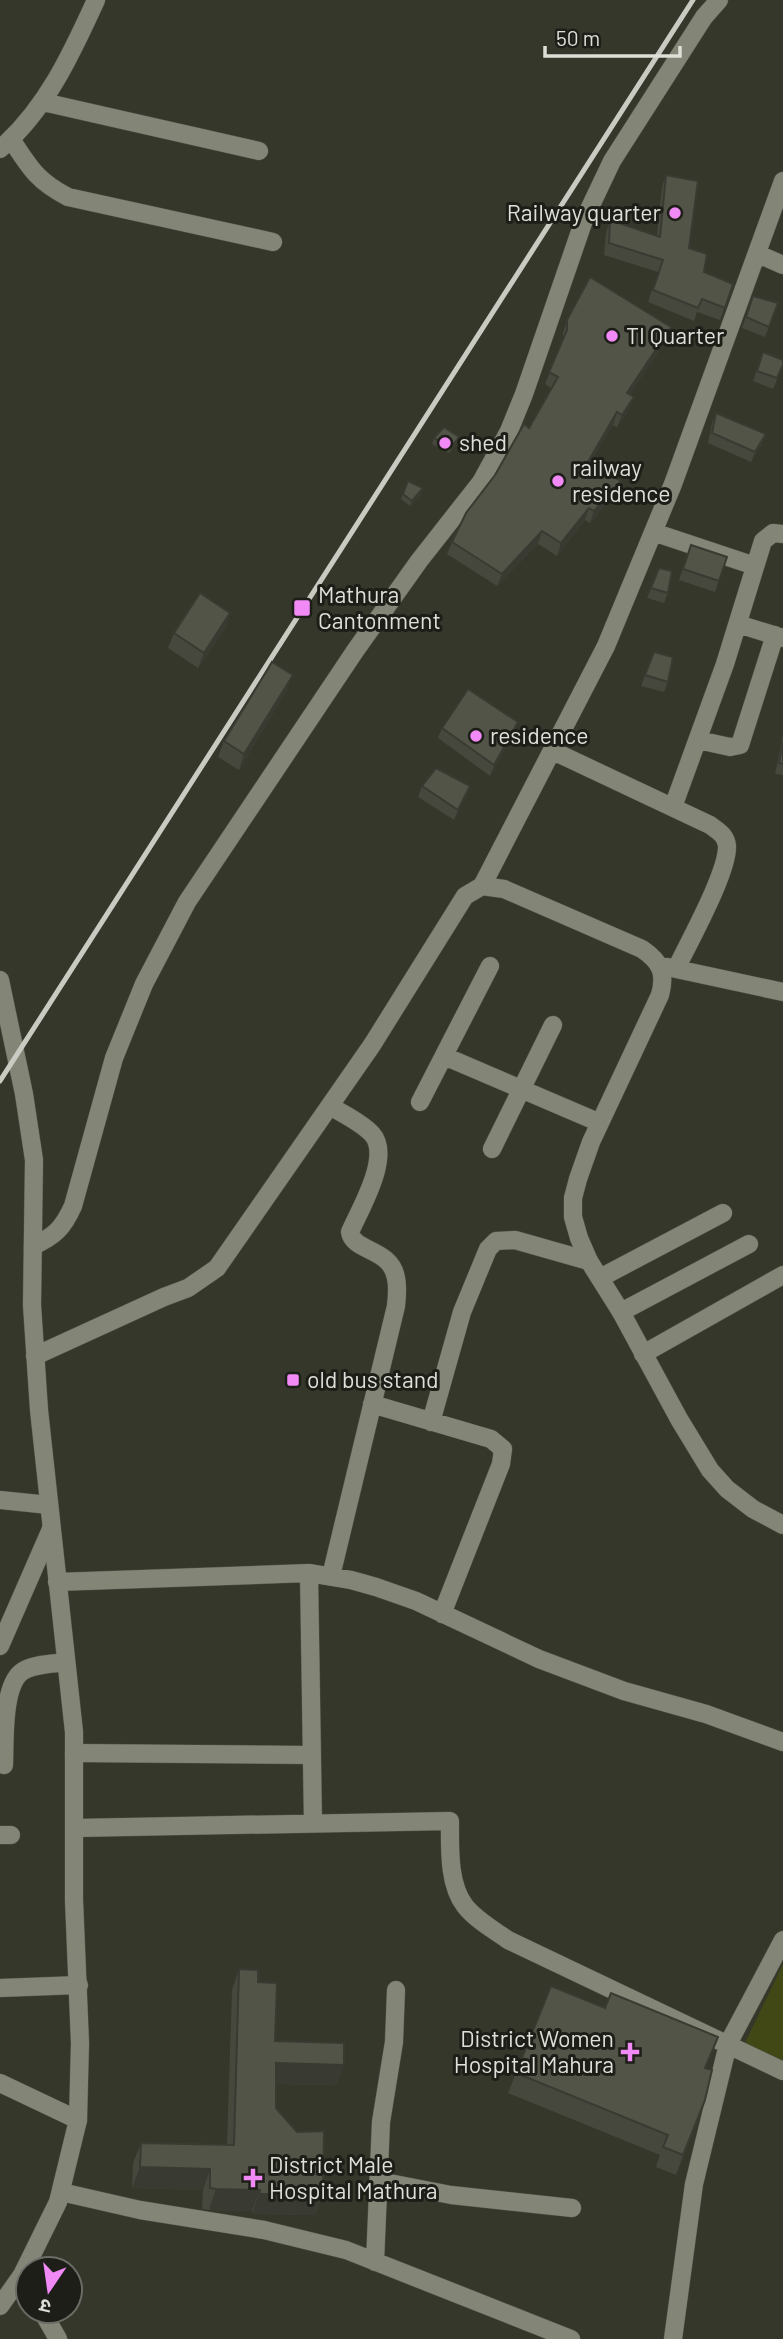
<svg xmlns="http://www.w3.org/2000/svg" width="783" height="2339" font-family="Barlow,'Noto Sans Devanagari',sans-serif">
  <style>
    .green { fill: #424815 }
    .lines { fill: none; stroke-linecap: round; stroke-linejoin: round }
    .minor-casing { stroke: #52544a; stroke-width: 19 }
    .tertiary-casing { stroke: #52544a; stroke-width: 19 }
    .minor { stroke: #838677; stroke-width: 18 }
    .tertiary { stroke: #838677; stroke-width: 18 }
    .rail { stroke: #c9cbc3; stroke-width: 5 }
    .wall { fill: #46483d }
    .shaded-wall { fill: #393b32 }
    .building { fill: #515447; stroke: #393b32; stroke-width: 2 }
    .poi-dot { fill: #f18af4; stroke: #1d1e18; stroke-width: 2.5 }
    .labels { text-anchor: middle; stroke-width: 6; stroke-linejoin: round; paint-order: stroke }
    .poi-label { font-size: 23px; fill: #dee0d8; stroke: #1d1e18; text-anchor: start }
  </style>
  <rect width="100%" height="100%" fill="#35372b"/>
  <path class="green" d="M783,1964V2064L744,2045Z"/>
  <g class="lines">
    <g class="minor-casing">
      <path id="minor" d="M43,102L259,151
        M11,139C30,168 37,181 68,197L273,242
        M0,149C46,109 71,55 96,0
        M758,254L783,265
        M653,532L755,566
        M738,624L783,638
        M698,740L730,747L740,745L775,635
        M553,751L710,825C718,831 726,835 727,846C728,872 689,942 676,969
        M673,807L725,664L763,541L773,533L783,534
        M482,886L606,646L673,484L783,181
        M667,967L783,992
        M444,1056L598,1122
        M420,1102L490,966
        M330,1106C343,1114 361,1122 372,1134C392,1156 360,1209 350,1232C353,1252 391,1248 396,1278C398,1287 397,1297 396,1306L331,1576
        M492,1149L553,1025
        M33,1246C55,1236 63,1228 73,1206L114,1058L144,984L187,902L355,651L419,561L481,482L509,431L524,394L584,220L612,161L704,17L719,0
        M600,1278L723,1213
        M621,1312L749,1244
        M643,1354L783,1275
        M372,1404L491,1439L503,1449L501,1464L442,1614
        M431,1422L462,1312L488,1249L496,1241L515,1240L589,1261
        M0,1500L49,1505
        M309,1573L313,1823
        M57,1582L309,1573L351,1580L376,1587L416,1601L539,1659L624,1691L706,1714L783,1742
        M0,1646L51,1529
        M74,1753L312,1755
        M4,1765C5,1742 2,1684 23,1671C34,1664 53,1664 66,1662
        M75,1828L450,1821C450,1847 448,1884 465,1906C476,1920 494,1930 508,1940L783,2071
        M0,1835H11
        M0,1988L79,1985
        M0,2083L78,2120
        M379,2181L451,2195L572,2208
        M61,2192L140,2210L264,2230L346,2250L571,2339
        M375,2262L381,2122L394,2042L396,1990
        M42,2311L58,2339
        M673,2339L694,2184L728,2044L783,1940"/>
    </g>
    <g class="tertiary-casing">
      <path id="tertiary" d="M0,980L24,1094L34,1160L32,1305L39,1410L74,1732V1900L80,2043L78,2120L58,2202L22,2275L0,2306
        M35,1356L164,1297L188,1288L217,1268L372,1045L465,896L482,886L504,889L642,949C661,962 666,973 660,995L591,1142L578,1179L573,1198V1217L579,1238L589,1261L621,1312L679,1419L710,1470L727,1489L753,1509L783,1525"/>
    </g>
    <use href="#minor" class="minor"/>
    <use href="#tertiary" class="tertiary"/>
    <path class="rail" d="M0,1081L693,0"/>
  </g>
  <path class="wall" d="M666,175L689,248L704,272L733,284L720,320L697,312L694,321L648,302L658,272L604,255L606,233L610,220L657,236L662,187Z
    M753,296L778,303L765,337L742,328Z
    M567,320L671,327L667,339L630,394L629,409L617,427L613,425L590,463L616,493L590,523L585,520L557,556L538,544L497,586L447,554L452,542L495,475L529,428L551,388L545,384L563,340V333Z
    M763,352L783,366L773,389L753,381Z
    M716,413L766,434L762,444L751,462L708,443L712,423Z
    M434,438L457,442L449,453L432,444Z
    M408,481L423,488L421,494L410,506L401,499Z
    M691,545L727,557L715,592L679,580Z
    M651,588L668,593L664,603L647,598Z
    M230,613L225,629L198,668L168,648L174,633Z
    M654,652L668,682L664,692L641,686Z
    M287,690L239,770L218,757L224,741Z
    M518,722L514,733L490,776L438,738L442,728Z
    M783,735V775L775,774Z
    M422,786H470L466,797L454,820L418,797Z
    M239,1969L258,1982L275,2041L344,2065L336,2085L276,2084V2108L323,2194L315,2215L252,2214V2211L209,2210L202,2209L203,2190L132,2188L133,2163L141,2143L227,2145L232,1990Z
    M706,2068L698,2121L676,2175L656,2167L660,2155L508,2093L516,2073Z"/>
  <path class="shaded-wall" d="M671,327L667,339L623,405L627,393Z
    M634,397L629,409L617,427L622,415Z
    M617,412L613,425L584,474L588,462Z
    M766,434L762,444L751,462L755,452Z
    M621,481L616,493L590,523L594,511Z
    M423,488L421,494L410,506L412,501Z
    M589,508L585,520L557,556L561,543Z
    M542,531L538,544L497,586L502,574Z
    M230,613L225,629L198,668L204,653Z
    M293,675L287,690L239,770L244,754Z
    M518,722L514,733L490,776L494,765Z
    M470,786L466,797L454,820L458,810Z
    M276,2063L344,2065L336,2085L269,2084Z
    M705,2100L698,2121L676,2175L683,2155Z
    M140,2167L210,2169L203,2190L132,2188Z
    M216,2189L260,2190L252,2211L209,2210Z
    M259,2194H323L315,2215L252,2214Z"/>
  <path class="building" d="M666,175L698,181L689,248L707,254L704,272L733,284L725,308L702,299L698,308L653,290L663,260L609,243L610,220L660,237Z
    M590,277L671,327L627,393L634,397L622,415L617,412L588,462L621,481L594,511L589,508L561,543L542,531L502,574L452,542L466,513L495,475L524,424L529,428L558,377L549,372L567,330V320Z
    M753,296L778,303L769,327L746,317Z
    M763,352L783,360V365L777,378L757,371Z
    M716,413L766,434L755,452L712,433Z
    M444,427L459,437L451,448L434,438Z
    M408,481L423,488L412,501L403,494Z
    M691,545L727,557L719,581L683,569Z
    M659,568L672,571L668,593L651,588Z
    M200,593L230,613L204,653L174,633Z
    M654,652L673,657L668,682L645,675Z
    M272,662L293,675L244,754L224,741Z
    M468,689L518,722L494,765L442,728Z
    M783,741V764L779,763Z
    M436,768L470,786L458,810L422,786Z
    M239,1969L258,1970V1982L277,1983L275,2041L344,2043V2065L276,2063V2108L297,2132L324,2131L323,2194H259L260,2190L216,2189L210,2188V2169L140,2167L141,2143L234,2145Z
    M551,1986L605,2008L611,1993L718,2037L705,2068L712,2070L705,2100L683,2155L663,2147L668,2135L516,2073Z"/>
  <g class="poi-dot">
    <circle cx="675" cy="213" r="7"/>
    <circle cx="612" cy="336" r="7"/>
    <circle cx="445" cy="443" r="7"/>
    <circle cx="558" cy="481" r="7"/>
    <rect x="293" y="599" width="18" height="18" rx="3.5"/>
    <circle cx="476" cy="736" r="7"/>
    <rect x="286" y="1373" width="14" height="14" rx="3.5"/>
    <path d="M626.5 2041.5h7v7h7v7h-7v7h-7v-7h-7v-7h7z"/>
    <path d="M249.5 2167.5h7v7h7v7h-7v7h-7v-7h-7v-7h7z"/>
  </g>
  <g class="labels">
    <g class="poi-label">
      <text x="661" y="221" text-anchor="end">Railway quarter</text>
      <text x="626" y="344">TI Quarter</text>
      <text x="459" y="451">shed</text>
      <text x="572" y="476">railway<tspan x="572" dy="26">residence</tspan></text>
      <text x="318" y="603">Mathura<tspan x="318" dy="26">Cantonment</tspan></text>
      <text x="490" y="744">residence</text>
      <text x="307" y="1388">old bus stand</text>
      <text x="614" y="2047" text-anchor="end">District Women<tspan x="614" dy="26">Hospital Mahura</tspan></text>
      <text x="269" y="2173">District Male<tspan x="269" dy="26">Hospital Mathura</tspan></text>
    </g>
  </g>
  <g transform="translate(49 2290) rotate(193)"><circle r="33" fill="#1d1e18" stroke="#6a6c65" stroke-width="2"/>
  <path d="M0-5L12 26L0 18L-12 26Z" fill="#f18af4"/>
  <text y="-10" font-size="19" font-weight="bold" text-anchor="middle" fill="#dee0d8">उ</text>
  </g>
  <path d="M545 46v10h135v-10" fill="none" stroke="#dee0d8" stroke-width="3.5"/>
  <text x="556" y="46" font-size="21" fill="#dee0d8" stroke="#1d1e18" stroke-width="5" paint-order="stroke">50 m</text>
</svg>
